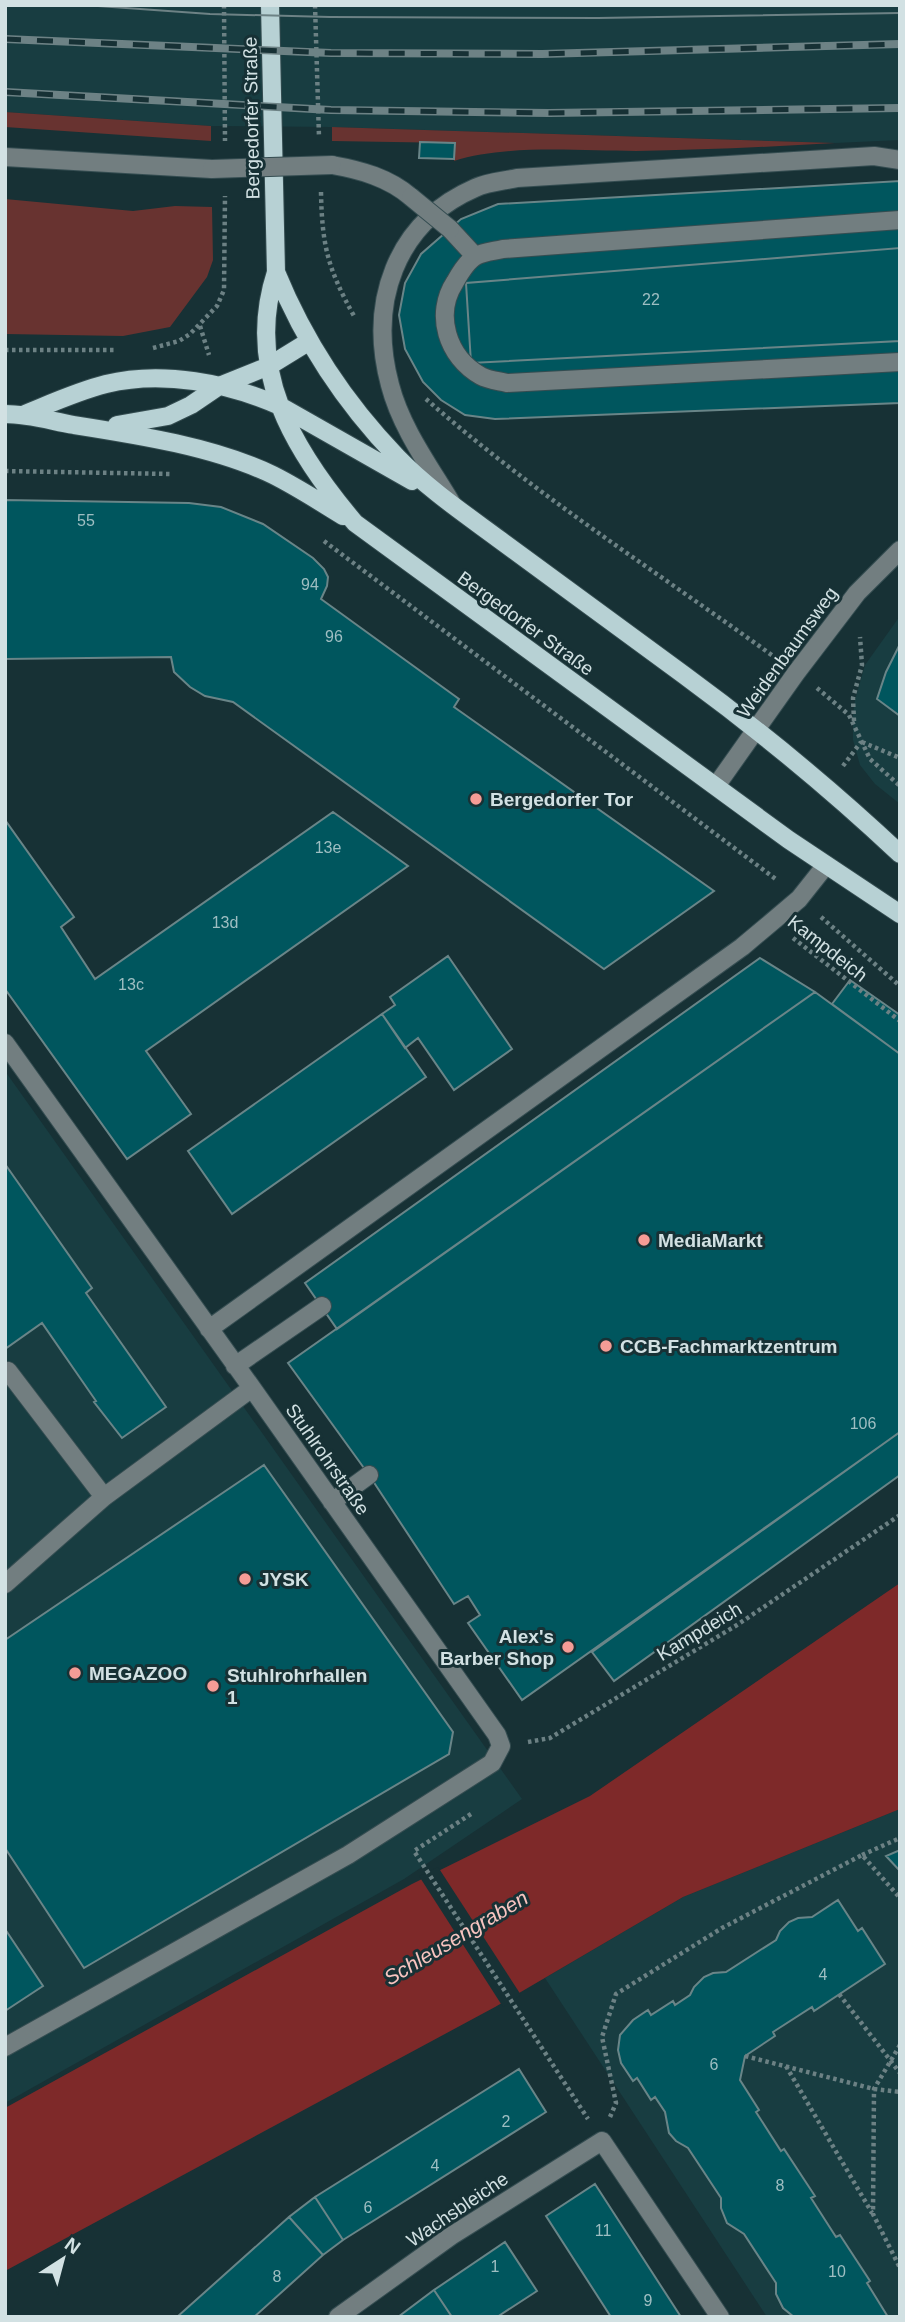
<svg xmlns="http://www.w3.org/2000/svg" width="905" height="2322" font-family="Helvetica,sans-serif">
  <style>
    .built { fill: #183d41 }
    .green { fill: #683330 }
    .water { fill: #7e2929 }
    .pier { fill: #173135 }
    .building { fill: #00565e; stroke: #698588; stroke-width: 2 }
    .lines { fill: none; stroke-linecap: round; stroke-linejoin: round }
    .minor-casing { stroke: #354d51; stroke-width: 20 }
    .major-casing { stroke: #354d51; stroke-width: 20 }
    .path { stroke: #6c8184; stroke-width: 4.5; stroke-dasharray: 3.5 3.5; stroke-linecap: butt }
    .minor { stroke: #727e80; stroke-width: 18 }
    .major { stroke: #b7d1d4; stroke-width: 18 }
    .tram { stroke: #6d8285; stroke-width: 2 }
    .rail-casing { stroke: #6d8285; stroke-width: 8 }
    .rail { stroke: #173135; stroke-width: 5; stroke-dasharray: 16; stroke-linecap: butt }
    .minor-bridge-casing { stroke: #354d51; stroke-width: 20; stroke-linecap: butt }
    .minor-bridge { stroke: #727e80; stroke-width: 18 }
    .poi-dot { fill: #f59c96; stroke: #173135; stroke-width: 2.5 }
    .labels { text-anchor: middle; stroke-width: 6; stroke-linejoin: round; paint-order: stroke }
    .number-label { font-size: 16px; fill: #9ebec2 }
    .street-label { font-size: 19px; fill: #d2e1e3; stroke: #173135 }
    .poi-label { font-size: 19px; font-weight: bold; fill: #d2e1e3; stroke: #173135; text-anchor: start }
    .water-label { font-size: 21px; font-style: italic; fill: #f8c4c0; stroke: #173135 }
  </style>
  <rect width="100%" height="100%" fill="#173135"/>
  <path class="built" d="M5,5H900V140L835,143L332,127L211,126L5,112Z
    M900,616V804L875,784L860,765L853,740V715L855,700L865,665Z
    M5,1071L522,1799L404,1879L5,2103Z
    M900,1809V2317H767L545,1978L683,1897Z"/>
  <path class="green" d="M5,112L211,126V141L5,127Z
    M332,127L835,143C768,147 702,150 636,151C580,151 506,144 454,161V143L332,141Z
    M5,199L133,211L175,206L212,207L213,260L207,277L170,327L123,336L5,334Z"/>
  <path class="water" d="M900,1583V1809L683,1897L495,2007L5,2271V2108L412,1884L590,1796Z"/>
  <path class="pier" d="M438,1867L521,1995L503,2007L419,1876Z"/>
  <path class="building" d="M420,142L455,143L454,159L419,158Z
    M900,181V403L495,419L465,415L441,400L423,382L405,349L399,315L405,283L421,254L461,219L498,204Z
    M900,248V341L471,363L466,283Z
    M5,500L189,503L221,507L263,524L313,558L324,569L328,577L327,586L321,599L459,699L454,707L714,891L604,969L233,702L205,696L190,687L174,672L171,657L5,659Z
    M900,644V716L877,699L886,672Z
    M333,812L408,866L146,1051L191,1114L127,1159L5,989V820L74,917L61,927L95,979Z
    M448,956L512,1049L454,1090L418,1038L405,1048L382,1014L395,1005L390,997Z
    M760,958L815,992L337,1329L305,1283Z
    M850,980L900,1015V1054L832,1004Z
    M815,992L900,1054V1432L522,1700L468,1623L480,1615L468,1596L454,1604L369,1475L288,1363Z
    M382,1014L426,1077L232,1214L188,1151Z
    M5,1164L92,1288L86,1293L166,1407L122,1438L94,1402L96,1401L42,1323L5,1349Z
    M900,1432V1475L614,1681L592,1652Z
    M264,1465L453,1732L449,1754L84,1968L5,1848V1640Z
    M900,1850V1871L886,1856Z
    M838,1900L858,1931L862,1928L885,1964L814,2011L812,2007L773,2032L775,2036L745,2056L740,2080L759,2110L756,2112L781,2151L784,2149L815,2196L811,2198L836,2237L840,2235L870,2281L867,2283L888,2317H794L783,2308L776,2294V2283L744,2234L727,2223L721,2208V2198L688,2148L676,2141L669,2133L665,2112L655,2097L651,2100L637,2078L633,2081L621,2063L618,2050L620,2035L633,2020L648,2010L651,2015L673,2001L675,2005L690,1995L694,1987L704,1977L713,1973L726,1972L776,1940L780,1931L789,1922L798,1918L812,1917Z
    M5,1929L43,1986L5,2011Z
    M519,2069L546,2112L343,2240L315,2197Z
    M595,2184L681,2317H611L546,2216Z
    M315,2197L343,2240L323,2255L289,2217Z
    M289,2217L323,2255L254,2317H177Z
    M505,2242L537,2291L497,2317H452L434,2290Z
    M434,2290L452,2317H398Z"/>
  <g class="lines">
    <g class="minor-casing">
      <path id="minor" d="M5,157L212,169
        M332,165C361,170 389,178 411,197
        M900,220L503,249C495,251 483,252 476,256C467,261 460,273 455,282C434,314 447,357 481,376C488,380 499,381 507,383L900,362
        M450,229L475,256
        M452,504C430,467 401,428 390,385C368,303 395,223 475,188C488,182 504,181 517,178L874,156L900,160
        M716,786L796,673L857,593L900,550
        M5,1043L252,1388L497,1735L501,1746L492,1763L348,1855L5,2047
        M209,1329L742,947L799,899L826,865
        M235,1366L322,1306
        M5,1373L8,1371L104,1497
        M332,1502L369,1475
        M5,1584L104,1497L252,1388
        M338,2317L451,2236L602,2141L720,2317"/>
    </g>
    <g class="major-casing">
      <path id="major" d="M270,5L276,272C244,370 294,451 355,523L789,840L900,914
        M276,272C305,343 344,402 397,457C428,489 465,514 500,540C561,585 623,630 684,675C759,730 832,790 900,854
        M5,414C29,414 51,421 74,425C138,435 215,447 273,475C297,487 320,502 343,516
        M25,414C52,403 78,391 106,384C162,370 228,383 280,406L412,481
        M117,425L168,416L191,405L219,386L269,366L308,342"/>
    </g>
    <path class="path" d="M224,5L225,141
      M315,5L319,137
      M321,192C322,246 328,269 354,316
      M200,326L209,355
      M153,348L179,341L190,334L217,306L224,290L225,196
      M5,350H116
      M426,399C534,494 657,572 773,656
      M5,471L172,474
      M324,541L777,880
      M817,688L849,715L870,759L900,786
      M854,721L853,698L862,665L860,637
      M862,742L900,758
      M843,766L861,742
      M821,917L900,986
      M793,938L900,1021
      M528,1742L550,1738L737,1625L900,1515
      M471,1814L414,1851L588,2119
      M862,1855L900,1838
      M839,1994L900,2073
      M900,2045L874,2089L873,2214L900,2268
      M745,2056L874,2089L900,2092
      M786,2066L872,2213
      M610,2117L616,2103L602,2037L616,1994L722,1928L862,1855L900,1898"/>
    <use href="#minor" class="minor"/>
    <use href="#major" class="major"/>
    <path class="tram" d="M84,5L210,14L330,17L598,18L900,13"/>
    <g class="rail-casing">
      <path id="rail" d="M5,39L331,53L542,54L900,44
        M5,92L331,110L549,113L900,108"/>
    </g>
    <use href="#rail" class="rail"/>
    <g class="minor-bridge-casing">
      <path id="minor-bridge" d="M212,169L332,165
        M411,197L450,229"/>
    </g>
    <use href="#minor-bridge" class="minor-bridge"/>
  </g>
  <g class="poi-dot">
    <circle cx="476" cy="799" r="7"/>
    <circle cx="644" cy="1240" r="7"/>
    <circle cx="606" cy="1346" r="7"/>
    <circle cx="245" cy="1579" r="7"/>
    <circle cx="568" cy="1647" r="7"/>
    <circle cx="75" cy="1673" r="7"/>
    <circle cx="213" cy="1686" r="7"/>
  </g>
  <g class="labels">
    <g class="number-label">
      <text x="651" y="305">22</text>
      <text x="86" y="526">55</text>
      <text x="310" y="590">94</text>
      <text x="334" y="642">96</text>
      <text x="328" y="853">13e</text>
      <text x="225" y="928">13d</text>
      <text x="131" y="990">13c</text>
      <text x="863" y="1429">106</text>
      <text x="823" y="1980">4</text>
      <text x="714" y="2070">6</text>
      <text x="506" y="2127">2</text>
      <text x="435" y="2171">4</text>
      <text x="780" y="2191">8</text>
      <text x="368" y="2213">6</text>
      <text x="603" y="2236">11</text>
      <text x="495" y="2272">1</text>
      <text x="837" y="2277">10</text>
      <text x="277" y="2282">8</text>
      <text x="648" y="2306">9</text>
    </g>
    <g class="street-label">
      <text transform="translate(251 118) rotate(-91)" y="7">Bergedorfer Straße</text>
      <text transform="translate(526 623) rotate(36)" y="7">Bergedorfer Straße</text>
      <text transform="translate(787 652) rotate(-54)" y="7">Weidenbaumsweg</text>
      <text transform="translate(828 948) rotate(38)" y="7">Kampdeich</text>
      <text transform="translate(328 1459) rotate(55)" y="7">Stuhlrohrstraße</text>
      <text transform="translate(699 1631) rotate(-31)" y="7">Kampdeich</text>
      <text transform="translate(457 2209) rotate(-34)" y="7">Wachsbleiche</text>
    </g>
    <g class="poi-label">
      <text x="490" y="806">Bergedorfer Tor</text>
      <text x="658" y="1247">MediaMarkt</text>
      <text x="620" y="1353">CCB-Fachmarktzentrum</text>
      <text x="259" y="1586">JYSK</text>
      <text x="554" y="1643" text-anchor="end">Alex's<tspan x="554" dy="22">Barber Shop</tspan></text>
      <text x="89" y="1680">MEGAZOO</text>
      <text x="227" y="1682">Stuhlrohrhallen<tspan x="227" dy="22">1</tspan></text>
    </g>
    <g class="water-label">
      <text transform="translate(456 1938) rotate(-31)" y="7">Schleusengraben</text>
    </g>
  </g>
  <rect width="905" height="2322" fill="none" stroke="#d2e1e3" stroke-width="14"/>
  <g transform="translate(63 2259) rotate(36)" stroke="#173135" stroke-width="5" paint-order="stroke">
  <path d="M0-5L12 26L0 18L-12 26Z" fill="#d2e1e3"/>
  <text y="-10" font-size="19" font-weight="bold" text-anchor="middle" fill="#d2e1e3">N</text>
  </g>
</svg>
